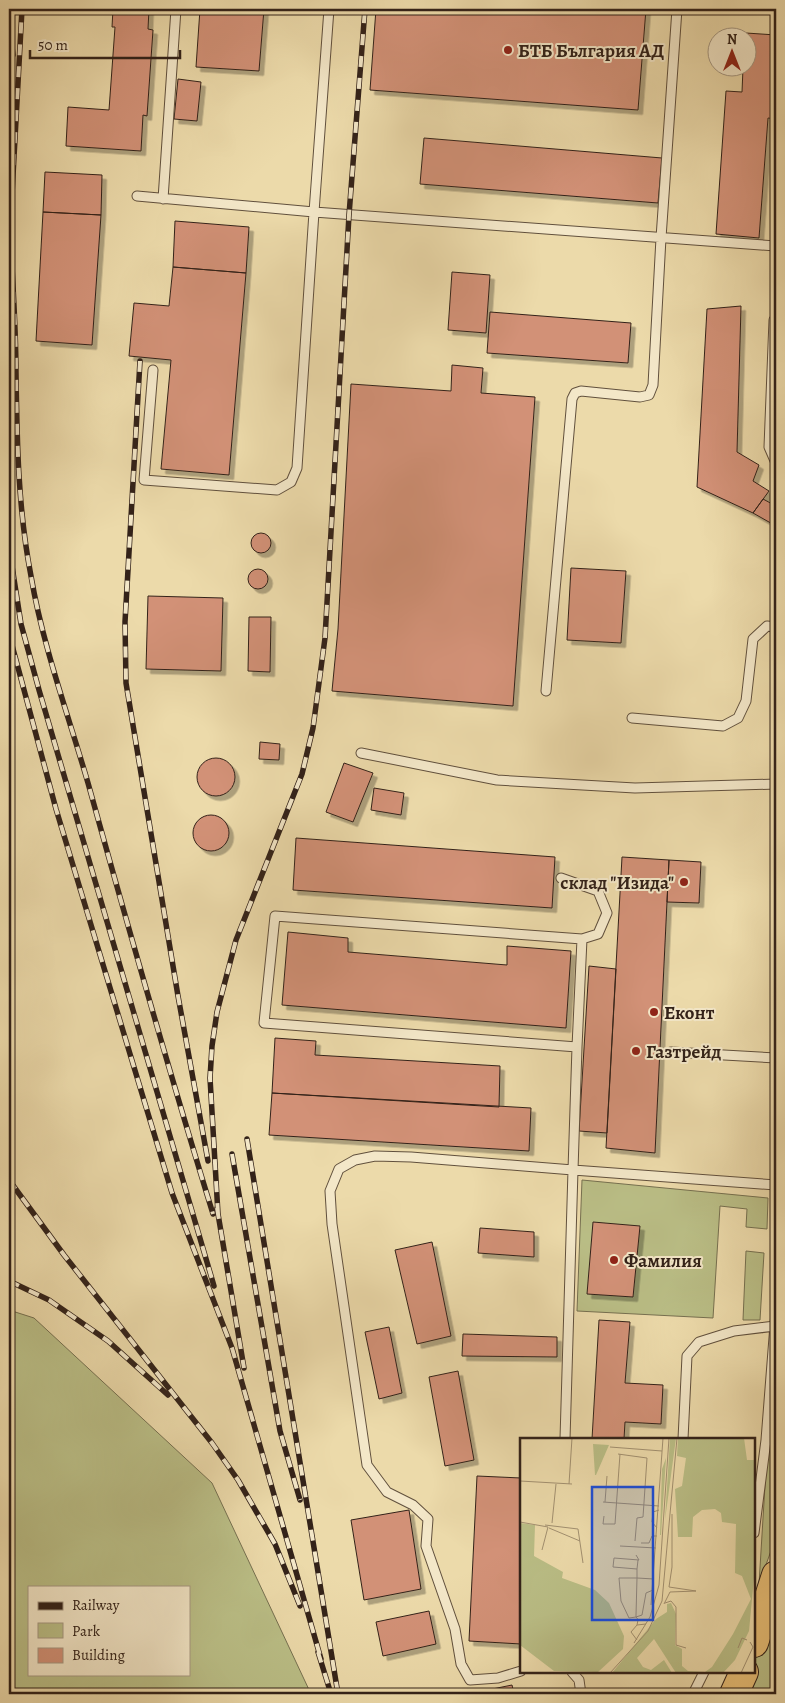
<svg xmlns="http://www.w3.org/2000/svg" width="785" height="1703" font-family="Alegreya,serif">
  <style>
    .green { fill: #babe86; stroke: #767050; fill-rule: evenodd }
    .building { fill: #d29177; stroke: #332219; filter: url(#shadow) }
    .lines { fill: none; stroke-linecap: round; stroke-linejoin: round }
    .service-casing { stroke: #61503d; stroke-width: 11 }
    .trunk-casing { stroke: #332219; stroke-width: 30 }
    .service { stroke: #f3e7c8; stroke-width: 9 }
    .trunk { stroke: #e6bd75; stroke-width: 28 }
    .rail-casing { stroke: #332219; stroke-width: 5.5 }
    .rail { stroke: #f3e7c8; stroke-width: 4; stroke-dasharray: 11; stroke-linecap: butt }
    .poi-dot { fill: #8f2418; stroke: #f3e7c8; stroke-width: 2 }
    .labels { text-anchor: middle; stroke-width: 4; stroke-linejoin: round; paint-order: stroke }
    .poi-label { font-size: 19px; font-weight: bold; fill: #332219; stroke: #f3e7c8; text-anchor: start }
    .inset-road { fill: none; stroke: #a29070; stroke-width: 1 }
    .view { fill: #1d4ed8; fill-opacity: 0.15; stroke: #1d4ed8; stroke-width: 2.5 }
    .inset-edge { fill: none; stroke: #332219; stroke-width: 2.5 }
  </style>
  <defs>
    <filter id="shadow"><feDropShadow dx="4.5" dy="4.5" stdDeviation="0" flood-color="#0004"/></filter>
  </defs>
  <rect width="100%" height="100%" fill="#ecdaaa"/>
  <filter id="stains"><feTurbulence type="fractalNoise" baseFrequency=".004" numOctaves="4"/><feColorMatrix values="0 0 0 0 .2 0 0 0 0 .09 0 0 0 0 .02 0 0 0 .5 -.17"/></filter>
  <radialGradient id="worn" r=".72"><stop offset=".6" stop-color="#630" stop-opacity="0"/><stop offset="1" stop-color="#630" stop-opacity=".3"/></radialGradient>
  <path class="green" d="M582,1180L768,1198L767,1229L746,1227L747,1209L720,1206L713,1318L577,1311Z
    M746,1251L764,1253L760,1320H743Z
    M9,1310L34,1318L212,1483L311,1694H9ZM29,1587H189V1674H29Z
    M770,1404L776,1405V1537L759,1584Z
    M776,1608V1694H741Z"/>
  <path class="building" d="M113,9H149L148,29L153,30L147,116L143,115L141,151L66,146L68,107L109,110L115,27H112Z
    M200,9H264L259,71L196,67Z
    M376,9H646L638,110L370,90Z
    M746,33L776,35V119L768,118L759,238L716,234L726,91L742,92L743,68H748V38H746Z
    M178,79L201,82L197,121L174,119Z
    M424,138L662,158L658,203L420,184Z
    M45,172L102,175L101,215L43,212Z
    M43,212L101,215L92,345L36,341Z
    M175,221L249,227L246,273L173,267Z
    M173,267L246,273L229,475L161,469L171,360L129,356L134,303L169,306Z
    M452,272L490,275L486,333L448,330Z
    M741,306L737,452L759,465L753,481L769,491L753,513L697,487L707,309Z
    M490,312L631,323L628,363L487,353Z
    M452,365L483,368L481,393L535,397L513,706L332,691L338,629L351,384L451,391Z
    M763,499L776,506V526L753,513Z
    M251 543a10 10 0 1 1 20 0a10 10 0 1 1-20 0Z
    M571,568L626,571L621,643L567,640Z
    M248 579a10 10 0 1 1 20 0a10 10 0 1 1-20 0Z
    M148,596L223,598L221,671L146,669Z
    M249,617H271L270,672L248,671Z
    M260,742L280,744L279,760L259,759Z
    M197 777a19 19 0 1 1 38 0a19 19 0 1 1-38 0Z
    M344,763L373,773L353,822L326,812Z
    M374,788L404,793L401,815L371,810Z
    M193 833a18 18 0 1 1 36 0a18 18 0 1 1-36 0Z
    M296,838L555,857L552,908L293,890Z
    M622,857L669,860L655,1153L606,1148Z
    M669,860L701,862L699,903L667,902Z
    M288,932L348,938V952L507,965V946L571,951L566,1028L282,1005Z
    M589,966L616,969L607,1133L579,1131Z
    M275,1038L316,1041L315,1055L500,1066L499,1107L272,1093Z
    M272,1093L531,1108L529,1151L269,1135Z
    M593,1222L640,1226L633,1297L587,1294Z
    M480,1228L534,1232V1257L478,1253Z
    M432,1242L451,1336L417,1344L395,1250Z
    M599,1320L630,1322L625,1383L663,1385L661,1424L625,1422L624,1439H592Z
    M389,1327L402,1393L379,1399L365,1332Z
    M463,1334L557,1337V1357L462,1356Z
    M458,1371L474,1460L445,1466L429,1377Z
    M477,1476L521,1478V1644L469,1641Z
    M409,1510L421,1589L364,1600L351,1520Z
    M429,1611L436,1644L383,1656L376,1622Z
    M512,1685L514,1694H468Z"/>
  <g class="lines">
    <g class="service-casing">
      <path id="service" d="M137,196L314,212L776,246
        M163,199L176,9
        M776,318L774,320L769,447L776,463
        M153,370L144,480L277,490L291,482L297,468L314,212L329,9
        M546,691L572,399L575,393L581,391L640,397L649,395L653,385L661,238L677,9
        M632,718L723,726L738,718L746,701L753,639L767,626L776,627
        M361,753L497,780L635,788L776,784
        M561,878L598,891L607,913L598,934L582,939L275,916L264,1023L577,1047L582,939
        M577,1047L573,1170L776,1185
        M671,1052L776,1058
        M683,1439L687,1356L699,1342L734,1331L775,1326
        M754,1533L766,1440L776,1312
        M521,1671L498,1678L470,1680L461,1664L455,1629L426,1546L428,1519L413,1505L387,1492L367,1465L332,1224L330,1191L339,1169L355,1160L375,1156L411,1157L573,1170L565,1439
        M572,1672L579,1680L581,1694
        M693,1694L704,1672"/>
    </g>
    <g class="trunk-casing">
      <path id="trunk" d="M754,1643L776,1575
        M734,1694L744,1672"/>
    </g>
    <use href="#service" class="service"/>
    <use href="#trunk" class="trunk"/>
    <g class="rail-casing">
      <path id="rail" d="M9,21L13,55
        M10,226C12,275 16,324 16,373C17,442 18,509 31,576C43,647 68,714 88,783C128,927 169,1071 213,1214
        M10,231L22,9
        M140,361L125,622L126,683L178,996L208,1161
        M9,547L21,624L39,690L214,1286
        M9,634L56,809L172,1193L232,1348L321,1659
        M247,1139L338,1694
        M232,1154L280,1431L300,1500
        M9,1180L64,1255L212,1443L238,1480L275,1544L300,1606
        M217,1208L244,1368
        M218,1214L210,1078L212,1046L217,1012L236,940L302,774L313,728L325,638L349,215L365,9
        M9,1281L49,1300L108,1341L168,1395
        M318,1652L331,1694"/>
    </g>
    <use href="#rail" class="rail"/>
  </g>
  <g class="poi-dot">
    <circle cx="508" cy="50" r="5"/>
    <circle cx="684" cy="882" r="5"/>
    <circle cx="654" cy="1012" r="5"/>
    <circle cx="636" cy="1051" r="5"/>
    <circle cx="614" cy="1260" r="5"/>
  </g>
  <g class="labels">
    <g class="poi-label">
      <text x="518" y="57">БТБ България АД</text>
      <text x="674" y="889" text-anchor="end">склад "Изида"</text>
      <text x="664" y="1019">Еконт</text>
      <text x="646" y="1058">Газтрейд</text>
      <text x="624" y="1267">Фамилия</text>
    </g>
  </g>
  <g transform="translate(520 1438)">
    <rect width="235" height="235" fill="#ecdaaa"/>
    <path d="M150,0H156L145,82ZM158,0H224L227,22H235V129L229,193L215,222L203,235H156L134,201L117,220L123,229L131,232L144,222L152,235H92L136,181L147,174V166L151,165L156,176L155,207L162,211V228L168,233L185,234L192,229L213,196L231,161L222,138L215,135L216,86L202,84L201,75L195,71L182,72L173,79L172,99H158L155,51L162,48L166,20L157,18ZM73,6L89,7L76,37H75ZM146,20L141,97H140L142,31ZM0,85L15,87L14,118L43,134L42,140L75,152L89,165L104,198L103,211L78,234L34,233L0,207Z" fill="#babe86"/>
    <path class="inset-road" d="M90,9L142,13M98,16L127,20L123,79L117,80L115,103M0,43L52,46M49,46L52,0M83,64L139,68M85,64L87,38M152,76V129L149,149L176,153M84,78L83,86H95L100,16M0,84L28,89L22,112M32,85L36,46M25,87L58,91L63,125M29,90L60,103M137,90L132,84L133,74L139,72M121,105H129L132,98H137M100,108L136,110M116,117L119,122L94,120L93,129L117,131L118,122M117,131V140L134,141M145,165L151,163L156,169V207L166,210M144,166L150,154L176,153M131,167L143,0M117,187L118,182L117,180L116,179V177L117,140H99L101,163L109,180L116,179L122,177L126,155L133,152M117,202L111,194L117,187L126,186M114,205L130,179L139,147L149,0M218,210L222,200L227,202M90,235L128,193L142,163L157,0M221,235L233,209L230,204"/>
    <path class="view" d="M72,49H133V182H72Z"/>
    <rect width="235" height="235" class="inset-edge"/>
  </g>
  <rect width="785" height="1703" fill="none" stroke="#ecdaaa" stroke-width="30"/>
  <rect x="10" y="10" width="765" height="1683" fill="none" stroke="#332219" stroke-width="2.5"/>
  <rect x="15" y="15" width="755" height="1673" fill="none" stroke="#332219"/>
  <rect x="28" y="1586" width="162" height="90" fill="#f3e7c8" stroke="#a69882"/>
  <rect x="38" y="1602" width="25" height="8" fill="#332219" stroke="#a69882"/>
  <text x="72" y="1610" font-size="15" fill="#332219">Railway</text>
  <rect x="38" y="1623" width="25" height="15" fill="#babe86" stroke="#a69882"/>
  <text x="72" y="1636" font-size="15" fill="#332219">Park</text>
  <rect x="38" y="1648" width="25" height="15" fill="#d29177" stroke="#a69882"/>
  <text x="72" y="1660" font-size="15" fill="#332219">Building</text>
  <g transform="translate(732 52)"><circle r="24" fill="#f3e7c8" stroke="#a69882"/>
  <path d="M0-4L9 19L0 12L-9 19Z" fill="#8f2418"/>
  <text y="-8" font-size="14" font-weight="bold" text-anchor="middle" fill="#332219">N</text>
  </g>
  <path d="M30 50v8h150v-8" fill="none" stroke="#332219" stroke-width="2.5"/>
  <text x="38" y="50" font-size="15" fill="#332219" stroke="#f3e7c8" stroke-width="4" paint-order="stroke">50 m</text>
  <rect width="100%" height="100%" filter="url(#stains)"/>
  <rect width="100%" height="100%" fill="url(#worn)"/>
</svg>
